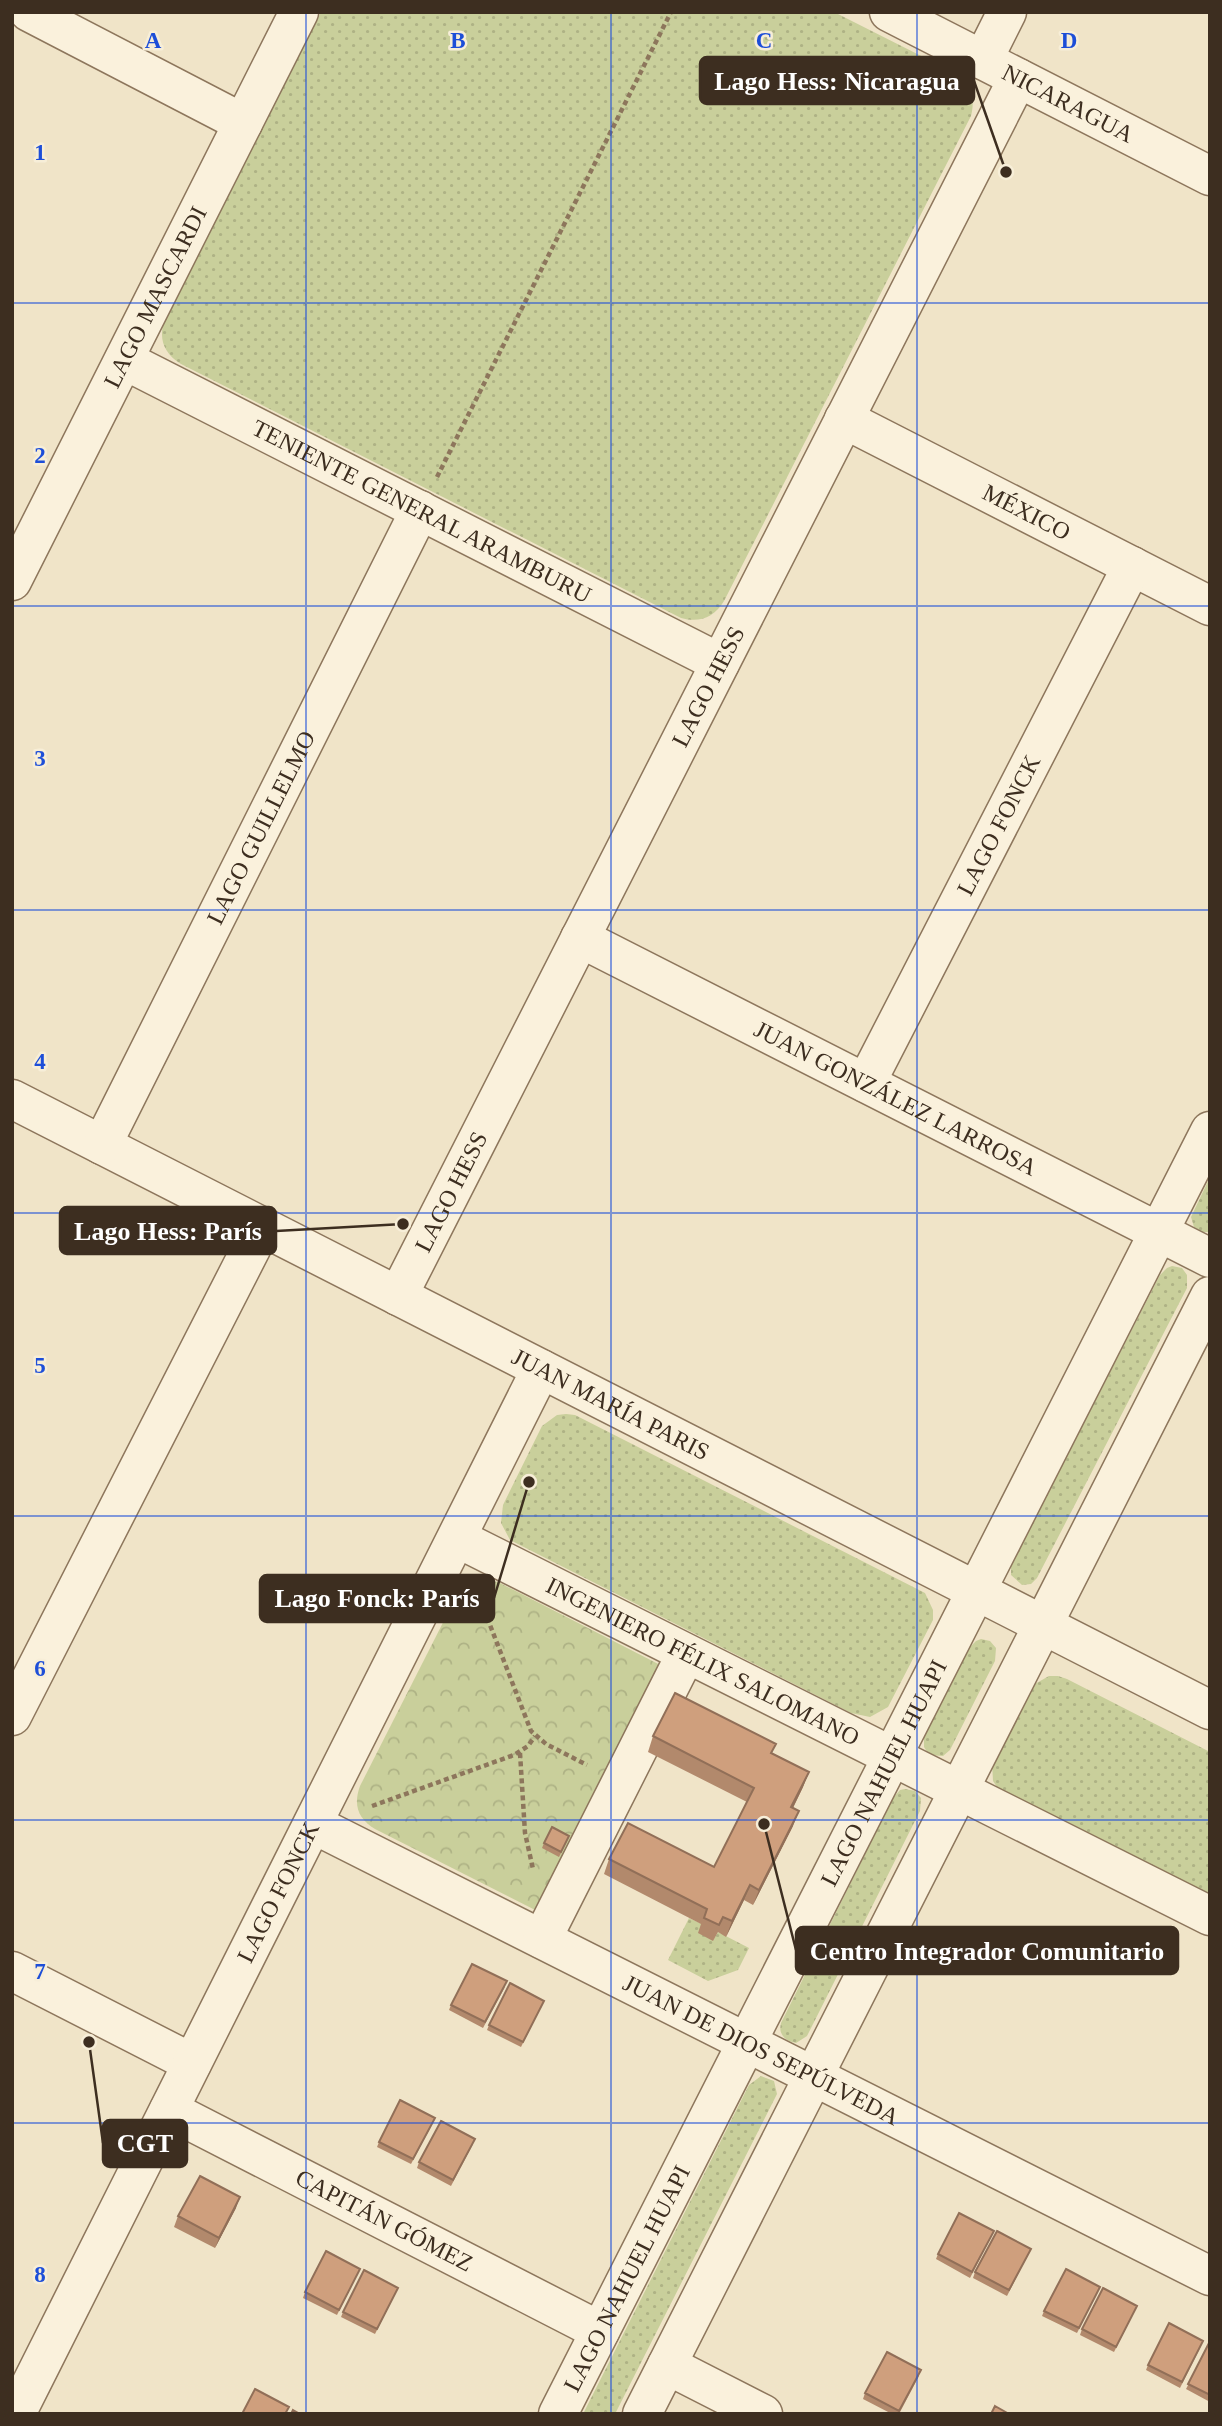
<svg xmlns="http://www.w3.org/2000/svg" width="1222" height="2426" font-family="Georgia,serif">
  <style>
    .grass { fill: url(#grass-dots) }
    .park { fill: url(#park-crowns) }
    .lines { fill: none; stroke-linecap: round; stroke-linejoin: round }
    .minor-casing { stroke: #8d765c; stroke-width: 41 }
    .path { stroke: #8d765c; stroke-width: 4.5; stroke-dasharray: 5 3.5; stroke-linecap: butt }
    .minor { stroke: #faf1dc; stroke-width: 38 }
    .wall { fill: #b2896c }
    .shaded-wall { fill: #916f58 }
    .building { fill: #cf9f7d; stroke: #916f58; stroke-width: 2 }
    .grid { fill: none; stroke: #1d4ed8; stroke-width: 2; stroke-opacity: 0.55 }
    .labels { text-anchor: middle; stroke-width: 5; stroke-linejoin: round; paint-order: stroke }
    .street-label { font-size: 24px; fill: #3d2e20; stroke: #f7eed8 }
    .grid-label { font-size: 23px; text-anchor: middle; font-weight: bold; fill: #1d4ed8; stroke: #f7eed8; stroke-width: 5; stroke-linejoin: round; paint-order: stroke }
    .leader { fill: none; stroke: #3d2e20; stroke-width: 2.5 }
    .callout-dot { fill: #3d2e20; stroke: #f7eed8; stroke-width: 2.5 }
    .callout { fill: #3d2e20; stroke: #3d2e20; stroke-width: 2.5 }
    .callout-label { font-size: 26px; text-anchor: middle; font-weight: bold; fill: #fff }
  </style>
  <defs>
    <pattern id="grass-dots" width="8" height="8" patternUnits="userSpaceOnUse" patternTransform="scale(1.75)"><rect width="8" height="8" fill="#c9cf9b"/><path d="M2 2h.1M6 6h.1" fill="none" stroke="#aeb285" stroke-width="1.8" stroke-linecap="round"/></pattern>
    <pattern id="park-crowns" width="20" height="18" patternUnits="userSpaceOnUse" patternTransform="scale(1.75)"><rect width="20" height="18" fill="#c9cf9b"/><path d="M2 6a3 3 0 1 1 6 0M12 15a3 3 0 1 1 6 0" fill="none" stroke="#aeb285"/></pattern>
  </defs>
  <rect width="100%" height="100%" fill="#f0e4c8"/>
  <path class="grass" d="M321,12H834L953,72C970,83 976,96 971,116L724,601C714,618 699,623 681,618L181,364C163,353 158,338 165,318Z
    M1210,1177V1232H1202L1194,1227L1191,1217Z
    M1172,1266L1182,1268L1187,1275V1288L1037,1578L1031,1584L1022,1585L1011,1575V1565L1160,1275L1167,1268Z
    M566,1414L575,1415L925,1593L933,1610V1620L888,1707L870,1717L851,1713L510,1540L501,1523L503,1505L542,1426L557,1415Z
    M981,1639L990,1641L996,1648L995,1661L950,1750L943,1756L929,1755L924,1747V1737L969,1648L976,1641Z
    M1049,1676H1058L1067,1679L1210,1752V1897L999,1790L993,1781L992,1762L1033,1685Z
    M905,1789L915,1791L921,1798L920,1811L807,2036L796,2043C785,2041 778,2034 781,2023L893,1798L900,1790Z
    M689,1918L702,1924L713,1940L718,1932L749,1948L738,1970L708,1981L668,1960Z
    M761,2076L774,2081L777,2094L615,2414H583L749,2085Z"/>
  <path class="park" d="M480,1579L498,1582L668,1669L543,1914L375,1829C358,1819 353,1805 360,1786L457,1595L471,1582Z"/>
  <g class="lines">
    <g class="minor-casing">
      <g id="minor">
        <path d="M29,12L243,123"/>
        <path id="s1" d="M889,12L1210,176"/>
        <path d="M983,60L1007,12"/>
        <path id="s2" d="M124,360L720,663"/>
        <path id="s3" d="M844,419L1210,606"/>
        <path id="s4" d="M12,581L299,12"/>
        <path id="s5" d="M580,938L1210,1258"/>
        <path id="s6" d="M866,1083L1132,566"/>
        <path id="s7" d="M12,1099L1210,1710"/>
        <path id="s8" d="M102,1145L420,510"/>
        <path id="s9" d="M398,1296L1018,78"/>
        <path id="s10" d="M457,1538L1210,1916"/>
        <path d="M12,1716L262,1227"/>
        <path id="s11" d="M313,1824L1210,2276"/>
        <path d="M542,1939L686,1654"/>
        <path d="M12,1971L192,2063"/>
        <path id="s12" d="M169,2110L600,2331"/>
        <path d="M667,2365L763,2414"/>
        <path id="s13" d="M16,2414L541,1369"/>
        <path id="s14" d="M558,2414L1210,1131"/>
        <path d="M642,2414L1210,1296"/>
      </g>
    </g>
    <path class="path" d="M437,477L671,12
      M478,1594L531,1731L546,1744L587,1765
      M520,1753L525,1833L533,1869
      M372,1806L514,1755L528,1746L535,1736"/>
    <use href="#minor" class="minor"/>
  </g>
  <path class="wall" d="M653,1736L772,1753L809,1772L803,1787L793,1808V1826L753,1905L744,1900L726,1937L718,1932L713,1941L698,1933L701,1924L604,1874L609,1859L714,1867L747,1802L648,1752Z
    M567,1841L559,1857L542,1848L544,1843Z
    M505,1987L483,2028L449,2010L451,2005Z
    M544,2001L521,2047L487,2030L489,2025Z
    M433,2123L411,2164L377,2147L379,2142Z
    M473,2144L451,2186L417,2168L419,2162Z
    M236,2208L215,2248L174,2227L178,2216Z
    M994,2231L970,2278L936,2259L938,2254Z
    M1031,2249L1007,2296L973,2278L975,2272Z
    M360,2269L337,2315L303,2298L305,2292Z
    M398,2288L375,2334L341,2317L343,2312Z
    M1098,2292L1077,2333L1042,2316L1044,2311Z
    M1137,2306L1114,2352L1080,2335L1082,2329Z
    M1210,2343V2402L1186,2389Z
    M1201,2346L1180,2388L1146,2370L1148,2365Z
    M919,2376L899,2414H892L863,2399L865,2393Z"/>
  <path class="shaded-wall" d="M809,1772L803,1787L786,1822L791,1807Z
    M799,1811L793,1826L753,1905L759,1890Z
    M750,1885L744,1900L726,1937L732,1921Z
    M240,2197L236,2208L215,2248L219,2238Z"/>
  <path class="building" d="M675,1693L776,1744L771,1753L809,1772L791,1807L799,1811L759,1890L750,1885L732,1921L723,1917L719,1925L704,1918L707,1909L609,1859L628,1823L714,1867L754,1788L653,1736Z
    M552,1827L569,1836L561,1852L544,1843Z
    M472,1964L507,1981L485,2022L451,2005Z
    M510,1983L544,2001L523,2042L489,2025Z
    M400,2100L435,2118L413,2159L379,2142Z
    M441,2121L475,2139L453,2180L419,2162Z
    M200,2176L240,2197L219,2238L178,2216Z
    M959,2213L994,2231L972,2272L938,2254Z
    M997,2231L1031,2249L1009,2290L975,2272Z
    M326,2251L360,2269L339,2310L305,2292Z
    M1066,2269L1100,2287L1079,2328L1044,2311Z
    M364,2270L398,2288L377,2329L343,2312Z
    M1103,2288L1137,2306L1116,2347L1082,2329Z
    M1169,2323L1203,2341L1182,2382L1148,2365Z
    M1209,2343H1210V2395L1188,2384Z
    M887,2352L921,2370L899,2411L865,2393Z
    M255,2389L289,2407L285,2414H242Z
    M995,2406L1009,2414H991Z
    M293,2410L300,2414H291Z"/>
  <path class="grid" d="M306,12V2414M611,12V2414M917,12V2414M12,303H1210M12,606H1210M12,910H1210M12,1213H1210M12,1516H1210M12,1820H1210M12,2123H1210"/>
  <g class="labels">
    <g class="street-label">
      <text dy="8" stroke="none"><textPath href="#s1" startOffset="201">NICARAGUA</textPath></text>
      <text dy="8" stroke="none"><textPath href="#s4" startOffset="318">LAGO MASCARDI</textPath></text>
      <text dy="8" stroke="none"><textPath href="#s2" startOffset="334">TENIENTE GENERAL ARAMBURU</textPath></text>
      <text dy="8" stroke="none"><textPath href="#s3" startOffset="205">MÉXICO</textPath></text>
      <text dy="8" stroke="none"><textPath href="#s9" startOffset="684">LAGO HESS</textPath></text>
      <text dy="8" stroke="none"><textPath href="#s6" startOffset="290">LAGO FONCK</textPath></text>
      <text dy="8" stroke="none"><textPath href="#s8" startOffset="355">LAGO GUILLELMO</textPath></text>
      <text dy="8" stroke="none"><textPath href="#s5" startOffset="354">JUAN GONZÁLEZ LARROSA</textPath></text>
      <text dy="8" stroke="none"><textPath href="#s9" startOffset="117">LAGO HESS</textPath></text>
      <text dy="8" stroke="none"><textPath href="#s7" startOffset="672">JUAN MARÍA PARIS</textPath></text>
      <text dy="8" stroke="none"><textPath href="#s10" startOffset="275">INGENIERO FÉLIX SALOMANO</textPath></text>
      <text dy="8" stroke="none"><textPath href="#s14" startOffset="719">LAGO NAHUEL HUAPI</textPath></text>
      <text dy="8" stroke="none"><textPath href="#s13" startOffset="584">LAGO FONCK</textPath></text>
      <text dy="8" stroke="none"><textPath href="#s11" startOffset="502">JUAN DE DIOS SEPÚLVEDA</textPath></text>
      <text dy="8" stroke="none"><textPath href="#s12" startOffset="242">CAPITÁN GÓMEZ</textPath></text>
      <text dy="8" stroke="none"><textPath href="#s14" startOffset="152">LAGO NAHUEL HUAPI</textPath></text>
    </g>
  </g>
  <g class="grid-label">
    <text x="153" y="48">A</text>
    <text x="458" y="48">B</text>
    <text x="764" y="48">C</text>
    <text x="1069" y="48">D</text>
    <text x="40" y="160">1</text>
    <text x="40" y="463">2</text>
    <text x="40" y="766">3</text>
    <text x="40" y="1069">4</text>
    <text x="40" y="1373">5</text>
    <text x="40" y="1676">6</text>
    <text x="40" y="1979">7</text>
    <text x="40" y="2282">8</text>
  </g>
  <path class="leader" d="M1006 172L974 81M403 1224L276 1231M529 1482L494 1598M764 1824L796 1950M89 2042L103 2143"/>
  <g class="callout-dot">
    <circle cx="1006" cy="172" r="7"/>
    <circle cx="403" cy="1224" r="7"/>
    <circle cx="529" cy="1482" r="7"/>
    <circle cx="764" cy="1824" r="7"/>
    <circle cx="89" cy="2042" r="7"/>
  </g>
  <g class="callout">
    <rect x="700" y="57" width="274" height="47" rx="7"/>
    <rect x="60" y="1207" width="216" height="47" rx="7"/>
    <rect x="260" y="1575" width="234" height="47" rx="7"/>
    <rect x="796" y="1927" width="382" height="47" rx="7"/>
    <rect x="103" y="2120" width="84" height="47" rx="7"/>
  </g>
  <g class="callout-label">
    <text x="837" y="90">Lago Hess: Nicaragua</text>
    <text x="168" y="1240">Lago Hess: París</text>
    <text x="377" y="1607">Lago Fonck: París</text>
    <text x="987" y="1960">Centro Integrador Comunitario</text>
    <text x="145" y="2152">CGT</text>
  </g>
  <rect width="1222" height="2426" fill="none" stroke="#3d2e20" stroke-width="28"/>
</svg>
